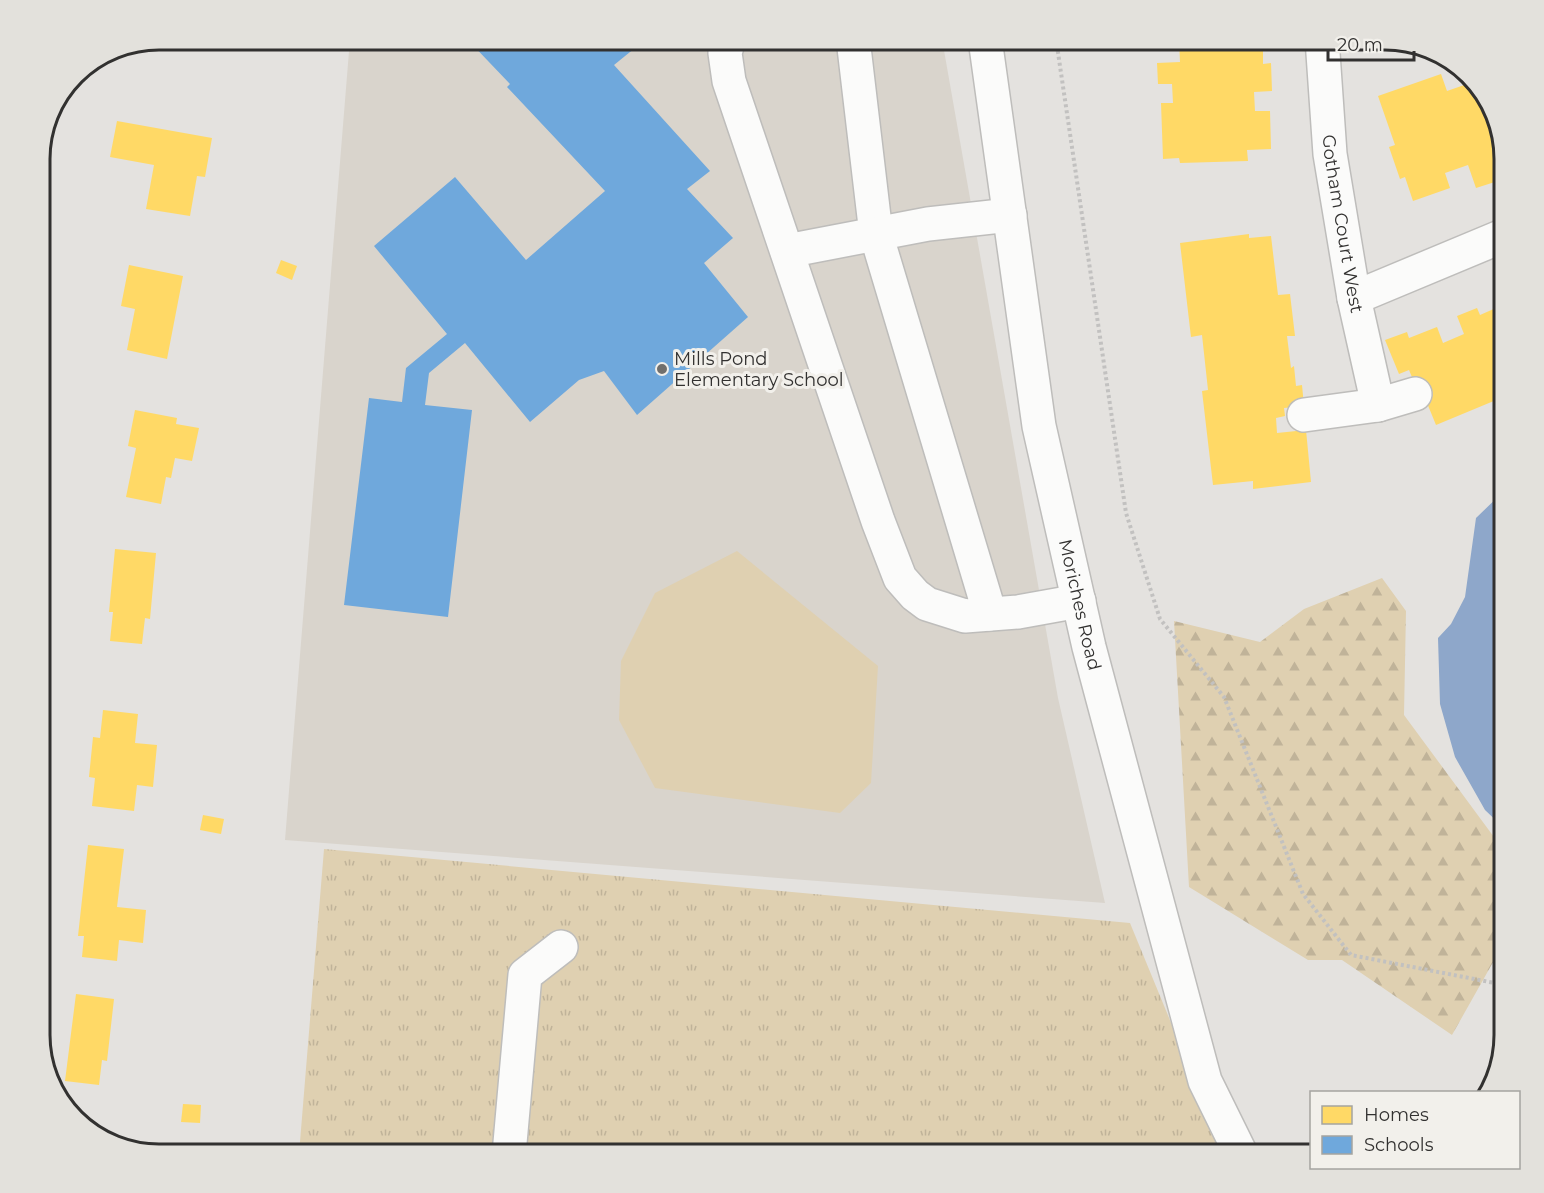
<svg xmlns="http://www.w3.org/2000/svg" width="1544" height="1193" font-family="Montserrat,sans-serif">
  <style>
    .built { fill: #d9d4cc }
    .grass { fill: url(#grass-tufts) }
    .forest { fill: url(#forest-firs) }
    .garden { fill: #dfd0b1 }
    .water { fill: #8ea7ca }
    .homes { fill: #ffd966 }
    .schools { fill: #6fa8dc }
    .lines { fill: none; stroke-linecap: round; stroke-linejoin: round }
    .minor-casing { stroke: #bebdbb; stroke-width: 36 }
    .major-casing { stroke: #bebdbb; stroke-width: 36 }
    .path { stroke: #c2c1c0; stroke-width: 4; stroke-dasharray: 3 3; stroke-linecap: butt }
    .minor { stroke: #fbfbfa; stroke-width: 33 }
    .major { stroke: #fbfbfa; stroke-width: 33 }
    .poi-dot { fill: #706f6d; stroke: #f2f0eb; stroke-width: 2 }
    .labels { text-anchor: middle; stroke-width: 6; stroke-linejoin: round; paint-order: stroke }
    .street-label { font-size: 18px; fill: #323130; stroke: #f2f0eb }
    .poi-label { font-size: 18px; fill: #323130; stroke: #f2f0eb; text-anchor: start }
    .rim { fill: none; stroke: #323130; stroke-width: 3 }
  </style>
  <defs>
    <pattern id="grass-tufts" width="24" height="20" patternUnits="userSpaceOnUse" patternTransform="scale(1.5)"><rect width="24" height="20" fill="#dfd0b1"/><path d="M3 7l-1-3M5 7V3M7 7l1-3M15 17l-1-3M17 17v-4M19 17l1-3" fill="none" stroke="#c0b399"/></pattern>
    <pattern id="forest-firs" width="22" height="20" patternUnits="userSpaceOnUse" patternTransform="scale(1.5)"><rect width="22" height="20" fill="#dfd0b1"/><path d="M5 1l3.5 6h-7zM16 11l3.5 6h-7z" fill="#c0b399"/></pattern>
  </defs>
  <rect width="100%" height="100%" fill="#e4e2df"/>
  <path class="built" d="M350,39H942L1058,698L1105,903L285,840Z"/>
  <path class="grass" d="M324,849L1130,923L1225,1154H299Z"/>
  <path class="forest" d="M1382,578L1406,611L1404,715L1505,852V941L1452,1035L1342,960H1308L1189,887L1174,621L1260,642L1304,609Z"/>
  <path class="garden" d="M737,551L878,666L871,783L840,813L655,788L619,720L621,661L655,593Z"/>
  <path class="water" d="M1505,490V829L1485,810L1455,757L1440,704L1438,638L1451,624L1465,597L1476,518Z"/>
  <path class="homes" d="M1179,39H1263V64L1271,63L1272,91L1254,92L1255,111H1270L1271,149L1247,150L1248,161L1180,163L1179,158L1163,159L1161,103H1173L1172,84H1158L1157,63L1180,62Z
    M1441,74L1447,91L1473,82L1478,91L1480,90L1492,106L1505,159V171L1495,174L1498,181L1476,188L1468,165L1445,173L1450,188L1413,201L1405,177L1400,179L1389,147L1395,145L1378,96Z
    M117,121L212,138L205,177L197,176L190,216L146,209L154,165L110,157Z
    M1249,234V238L1271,236L1278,295L1290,294L1295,336H1287L1291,368L1294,366L1296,386L1302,385L1304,406L1284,408L1285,416L1276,418L1277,433L1306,430L1311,482L1253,489V481L1213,485L1202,391L1208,390L1202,335L1191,337L1180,243Z
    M281,260L297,266L292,280L276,273Z
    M129,265L183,276L167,359L127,350L135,309L121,306Z
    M1505,304V407L1501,398L1436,425L1427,403L1417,389L1409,370L1399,374L1385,340L1407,332L1409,338L1437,327L1443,343L1464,334L1457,316L1477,308L1480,315Z
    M135,410L177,418L176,424L199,428L192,461L175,458L171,478L166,477L161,504L126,497L136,448L128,446Z
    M115,549L156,553L150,619L145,618L142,644L110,641L113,612H109Z
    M103,710L138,714L135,743L157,745L153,787L137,785L134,811L92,806L95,778L89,777L93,737L100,738Z
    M203,815L224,819L221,834L200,830Z
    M88,845L124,849L117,907L146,910L143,943L119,940L117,961L82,957L84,936H78Z
    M76,994L114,999L107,1061L102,1060L99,1085L65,1081Z
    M183,1104L201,1105L200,1123L181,1122Z"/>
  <path class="schools" d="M467,39H592L595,42L602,39H646L614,65L710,171L687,189L733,238L704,263L748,317L637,415L604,371L579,380L530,422L465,343L429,373L425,405L472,410L448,617L344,605L369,398L402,402L406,368L447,334L374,246L455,177L526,260L605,191L507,87L510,84Z"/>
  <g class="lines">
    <g class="minor-casing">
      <g id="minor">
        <path d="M729,39L725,53L729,81L878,521L900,578L915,595L927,604L965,616L1018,612L1079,601"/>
        <path d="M853,39L876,234L990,614"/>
        <path id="s1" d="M1322,39L1330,154L1354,298L1378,405"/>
        <path d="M787,251L928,224L1010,215"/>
        <path d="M1354,298L1505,235"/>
        <path d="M1304,415L1378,405L1415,394"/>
        <path d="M509,1154L525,975L561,947"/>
      </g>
    </g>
    <g class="major-casing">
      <g id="major">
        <path id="s2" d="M985,39L1039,426L1089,647L1205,1081L1241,1154"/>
      </g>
    </g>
    <path class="path" d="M1056,39L1126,513L1160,619L1224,697L1303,894L1351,955L1505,985"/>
    <use href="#minor" class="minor"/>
    <use href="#major" class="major"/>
  </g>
  <circle class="poi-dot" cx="662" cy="369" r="6"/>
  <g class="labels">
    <g class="street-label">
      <text dy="6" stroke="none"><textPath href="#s1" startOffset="186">Gotham Court West</textPath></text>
      <text dy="6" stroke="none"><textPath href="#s2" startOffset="574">Moriches Road</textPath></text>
    </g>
    <g class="poi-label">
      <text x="674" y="365">Mills Pond<tspan x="674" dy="21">Elementary School</tspan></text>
    </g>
  </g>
  <path d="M0 0H1544V1193H0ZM159 50H1385A109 109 0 0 1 1494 159V1035A109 109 0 0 1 1385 1144H159A109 109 0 0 1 50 1035V159A109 109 0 0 1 159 50Z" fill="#e3e1dc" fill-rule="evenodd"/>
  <path class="rim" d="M159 50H1385A109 109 0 0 1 1494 159V1035A109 109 0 0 1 1385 1144H159A109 109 0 0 1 50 1035V159A109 109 0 0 1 159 50Z"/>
  <rect x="1310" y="1091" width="210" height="78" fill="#f2f0eb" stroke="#a5a4a0" stroke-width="1.5"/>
  <rect x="1322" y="1106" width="30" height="18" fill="#ffd966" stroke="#a5a4a0" stroke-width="1.5"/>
  <text x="1364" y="1121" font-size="18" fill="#323130">Homes</text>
  <rect x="1322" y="1136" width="30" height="18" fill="#6fa8dc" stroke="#a5a4a0" stroke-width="1.5"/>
  <text x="1364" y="1151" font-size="18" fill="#323130">Schools</text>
  <path d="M1328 51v9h86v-9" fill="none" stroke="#323130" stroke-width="3"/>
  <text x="1337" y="51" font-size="18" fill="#323130" stroke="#f2f0eb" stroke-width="4.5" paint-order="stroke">20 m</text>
</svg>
